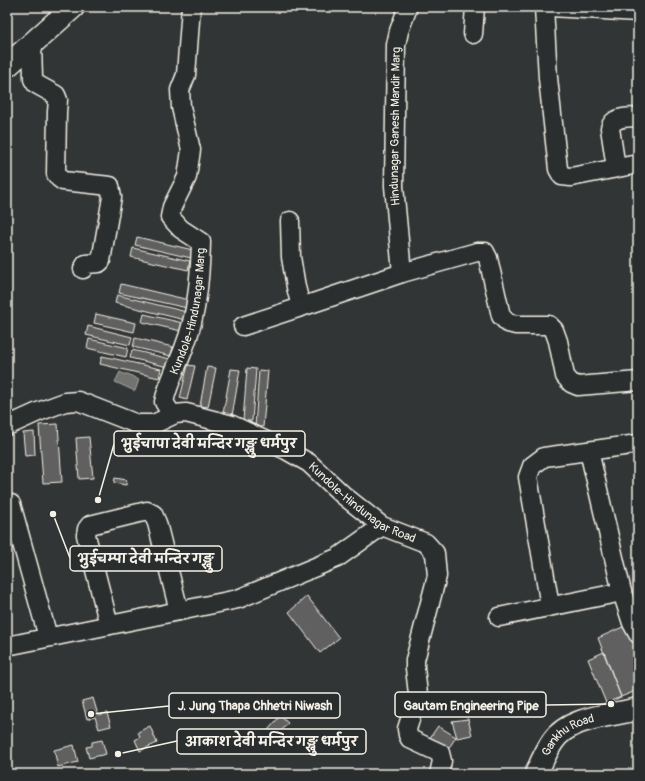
<svg xmlns="http://www.w3.org/2000/svg" width="645" height="781" font-family="Pangolin,'Playpen Sans Deva',sans-serif">
  <style>
    .water { fill: #727370; stroke: #a6a5a0 }
    .building { fill: #5f605f; stroke: #f4f1e8 }
    .lines { fill: none; stroke-linecap: round; stroke-linejoin: round }
    .minor-casing { stroke: #f4f1e8; stroke-width: 21 }
    .major-casing { stroke: #f4f1e8; stroke-width: 25 }
    .minor { stroke: #2a2d2e; stroke-width: 18 }
    .major { stroke: #2a2d2e; stroke-width: 22 }
    .labels { text-anchor: middle; stroke-width: 3.5; stroke-linejoin: round; paint-order: stroke }
    .street-label { font-size: 12px; fill: #f4f1e8; stroke: #2a2d2e }
    .leader { fill: none; stroke: #f4f1e8; stroke-width: 1.5 }
    .callout-dot { fill: #f4f1e8; stroke: #2a2d2e; stroke-width: 1.5 }
    .callout { fill: #2a2d2e; stroke: #f4f1e8; stroke-width: 1.5 }
    .callout-label { font-size: 13px; text-anchor: middle; font-weight: bold; fill: #f4f1e8 }
  </style>
  <rect width="100%" height="100%" fill="#323535"/>
  <filter id="ink" filterUnits="userSpaceOnUse"><feTurbulence type="fractalNoise" baseFrequency=".025" numOctaves="2"/><feDisplacementMap in="SourceGraphic" scale="8" xChannelSelector="R" yChannelSelector="G"/><feConvolveMatrix kernelMatrix="1 2 1 2 8 2 1 2 1" color-interpolation-filters="sRGB"/></filter>
  <g filter="url(#ink)">
    <path class="water" d="M120,372L124,374H128L139,380L135,391L115,382Z"/>
    <path class="building" d="M137,237L193,250L191,258L135,245Z
      M133,248L190,261L188,270L131,257Z
      M121,284L189,300L187,308L119,293Z
      M117,295L187,312L185,320L115,303Z
      M96,314L136,323L134,332L94,323Z
      M144,314L183,323L181,331L142,322Z
      M88,326L132,337L130,345L86,335Z
      M135,338L173,347L171,356L133,347Z
      M89,339L128,348L126,357L87,348Z
      M132,350L170,359L168,367L130,358Z
      M102,356L161,369L159,378L100,364Z
      M188,365L195,366L187,400L180,398Z
      M207,367L216,368L208,407L200,406Z
      M247,368L256,369L252,421H243Z
      M231,369L240,370L232,416L223,414Z
      M259,370L268,371L263,427H255Z
      M58,424L62,482L43,483L39,425Z
      M34,432L35,455L25,456L23,433Z
      M89,437L93,478L79,479L76,438Z
      M115,478L127,480L126,485L114,483Z
      M307,596L339,638L320,653L289,612Z
      M625,626L638,649V690L621,697L598,638Z
      M604,652L621,697L606,703L588,659Z
      M93,698L98,715L107,713L111,726L99,729L95,717L87,719L82,701Z
      M280,716L288,723L266,749L258,742Z
      M468,719L472,735L457,738L452,721Z
      M150,726L157,743L140,751L135,740L140,737L138,732Z
      M438,726L456,737L449,748L439,742L436,748L427,742Z
      M102,740L106,754L89,758L86,747L92,746V742Z
      M74,745L78,762L58,767L54,750Z"/>
    <g class="lines">
      <g class="minor-casing">
        <g id="minor">
          <path d="M544,7L548,78L558,169L562,176L571,177L638,164"/>
          <path d="M551,7L638,12"/>
          <path d="M473,34L475,7"/>
          <path d="M32,44L33,79L36,84L56,95L58,100L57,112L56,174L59,178L63,181L110,186L111,191L112,197L101,261L99,263L86,264L83,269"/>
          <path d="M616,168L610,128C613,116 628,118 638,117"/>
          <path d="M290,221L291,257L296,287L301,307L402,273L477,252H485L488,258L501,316L508,323L516,325H549L554,330L558,341L565,376L571,383L578,386L638,381"/>
          <path id="s1" d="M402,273L394,186L396,45L399,31L408,7"/>
          <path d="M243,326L301,307"/>
          <path id="s2" d="M172,415L164,402C168,383 177,367 184,348C197,315 200,278 201,242L181,229L170,217L172,207L187,177L191,150L181,107L180,90L186,75L191,7"/>
          <path id="s3" d="M7,426L38,412L65,402L78,401L137,424H154L175,414L186,413L232,425L286,450L309,463L343,495L382,526L426,543L435,553L437,576L415,660V668L418,694L407,729L408,735L410,739L440,753L442,761L439,774"/>
          <path d="M589,451L622,592L632,623L638,634"/>
          <path d="M11,504L48,637"/>
          <path d="M550,606L528,477L532,466L544,457L638,444"/>
          <path d="M499,617L622,592"/>
          <path d="M109,625L86,535L87,529L90,525L147,511L153,514L157,523L179,611"/>
          <path d="M7,646L238,599L337,558L382,526"/>
        </g>
      </g>
      <g class="major-casing">
        <g id="major">
          <path d="M7,66L73,7"/>
          <path id="s4" d="M536,774C541,763 546,751 553,741C570,716 612,716 638,709"/>
        </g>
      </g>
      <use href="#minor" class="minor"/>
      <use href="#major" class="major"/>
    </g>
  </g>
  <g class="labels">
    <g class="street-label">
      <text dy="4" stroke="none"><textPath href="#s1" startOffset="147">Hindunagar Ganesh Mandir Marg</textPath></text>
      <text dy="4" stroke="none"><textPath href="#s2" startOffset="110">Kundole-Hindunagar Marg</textPath></text>
      <text dy="4" stroke="none"><textPath href="#s3" startOffset="391">Kundole-Hindunagar Road</textPath></text>
      <text dy="4" stroke="none"><textPath href="#s4" startOffset="53">Gankhu Road</textPath></text>
    </g>
  </g>
  <path class="leader" d="M98 500L114 444M53 514L70 558M611 704L546 705M91 714L169 706M118 754L177 741"/>
  <g class="callout-dot">
    <circle cx="98" cy="500" r="4"/>
    <circle cx="53" cy="514" r="4"/>
    <circle cx="611" cy="704" r="4"/>
    <circle cx="91" cy="714" r="4"/>
    <circle cx="118" cy="754" r="4"/>
  </g>
  <g class="callout">
    <rect x="114" y="431" width="191" height="25" rx="4"/>
    <rect x="70" y="546" width="152" height="25" rx="4"/>
    <rect x="395" y="692" width="151" height="25" rx="4"/>
    <rect x="169" y="693" width="171" height="25" rx="4"/>
    <rect x="177" y="729" width="189" height="25" rx="4"/>
  </g>
  <g class="callout-label">
    <text x="209" y="448">भुईचापा देवी मन्दिर गङ्खु धर्मपुर</text>
    <text x="146" y="563">भुईचम्पा देवी मन्दिर गङ्खु</text>
    <text x="471" y="710">Gautam Engineering Pipe</text>
    <text x="255" y="710">J. Jung Thapa Chhetri Niwash</text>
    <text x="271" y="746">आकाश देवी मन्दिर गङ्खु धर्मपुर</text>
  </g>
  <rect width="645" height="781" fill="none" stroke="#2a2d2e" stroke-width="24"/>
  <rect x="12" y="12" width="621" height="757" fill="none" stroke="#f4f1e8" stroke-width="1.5" filter="url(#ink)"/>
</svg>
